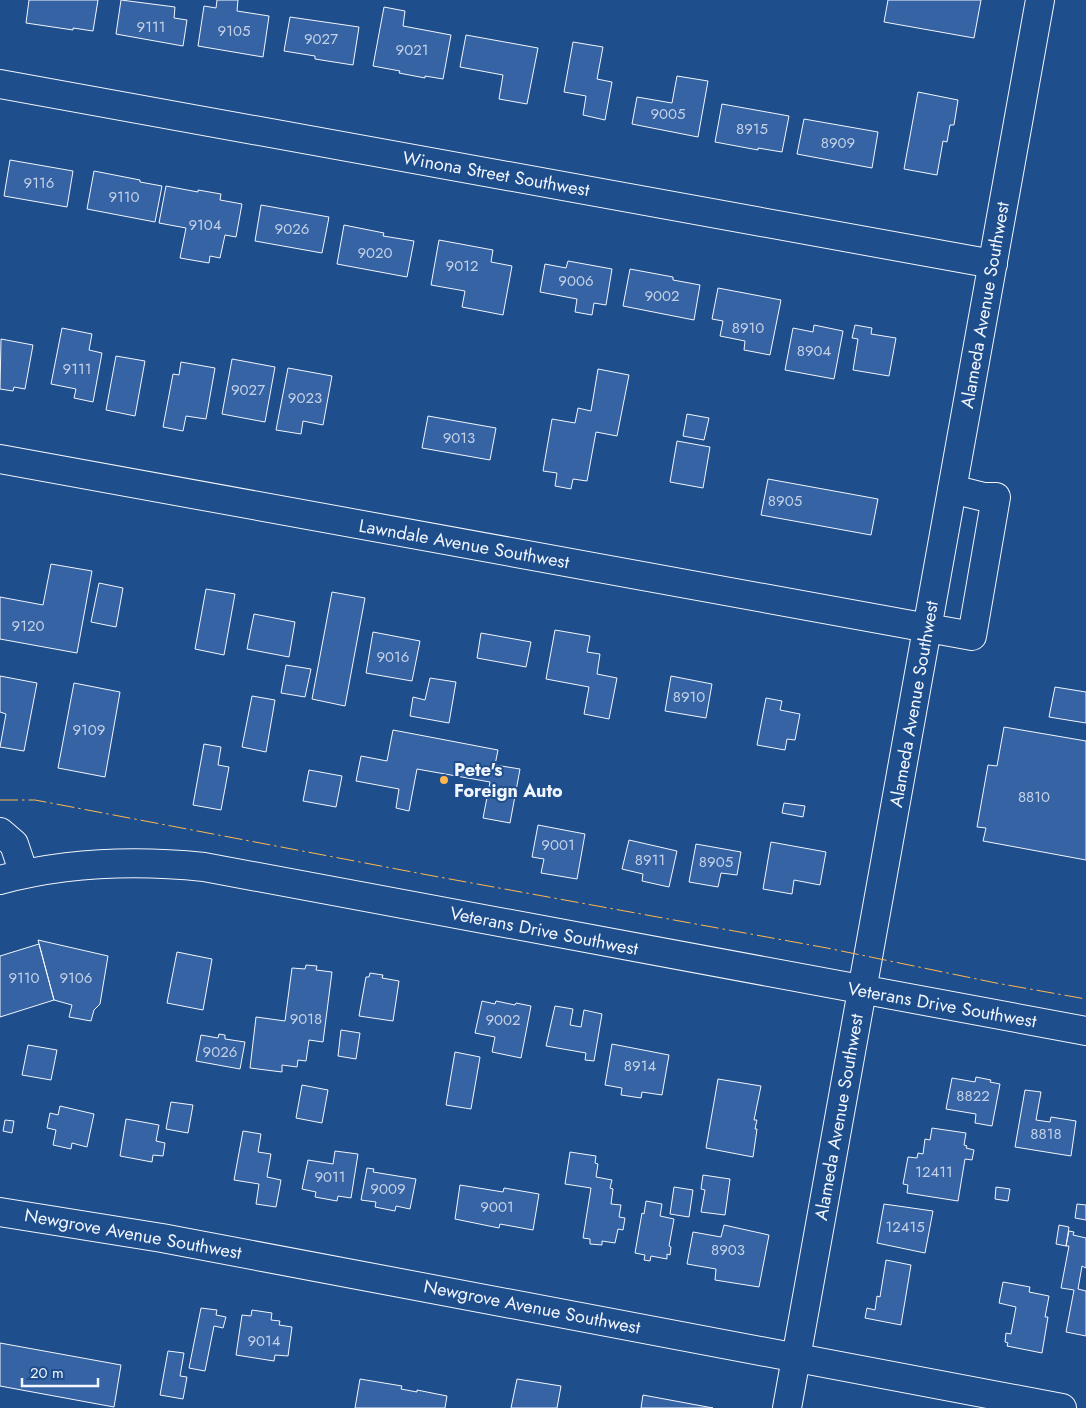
<svg xmlns="http://www.w3.org/2000/svg" width="1086" height="1408" font-family="Jost,sans-serif">
  <style>
    .building { fill: #3563a3; stroke: #f2f6ff }
    .lines { fill: none; stroke-linecap: round; stroke-linejoin: round }
    .minor-casing { stroke: #f2f6ff; stroke-width: 30 }
    .minor { stroke: #1f4e8c; stroke-width: 28 }
    .power { stroke: #ffb74d; stroke-width: 1; stroke-dasharray: 18 4 2.5 4; stroke-linecap: butt }
    .poi-dot { fill: #ffb74d; stroke: #1f4e8c; stroke-width: 2 }
    .labels { text-anchor: middle; stroke-width: 4; stroke-linejoin: round; paint-order: stroke }
    .number-label { font-size: 15px; fill: #c3d1e8 }
    .street-label { font-size: 18px; fill: #f2f6ff; stroke: #1f4e8c }
    .poi-label { font-size: 18px; font-weight: bold; fill: #f2f6ff; stroke: #1f4e8c; text-anchor: start }
  </style>
  <rect width="100%" height="100%" fill="#1f4e8c"/>
  <path class="building" d="M29,0H98L93,31L73,28V30L26,23Z
    M121,0L175,7L174,18L187,20L183,46L116,34Z
    M217,0H238L237,11L269,16L263,57L198,46L204,6L216,8Z
    M888,0H981L974,38L884,22Z
    M384,7L405,11L403,26L451,35L443,79L425,76V78L399,73L400,71L373,66Z
    M290,17L359,27L353,65L315,59V56L284,51Z
    M466,35L538,48L527,104L499,99L503,75L460,67Z
    M573,42L603,47L597,79L612,82L605,120L583,115L586,96L564,92Z
    M677,76L708,81L698,137L632,124L637,97L672,103Z
    M918,92L958,100L954,125H950L947,142L943,141L937,175L904,169Z
    M722,104L789,116L782,152L758,148V150L715,142Z
    M804,119L878,132L872,168L797,154Z
    M10,160L73,171L67,207L4,196Z
    M94,171L140,180V182L162,186L155,222L87,209Z
    M166,186L198,192V190L221,194L220,200L242,204L236,237L225,235L220,258L210,256L209,263L180,258L186,228L159,223Z
    M261,205L329,217L322,253L255,241Z
    M344,225L384,233L383,236L414,241L407,277L337,264Z
    M439,240L493,250L491,262L512,266L503,315L462,307L465,291L431,285Z
    M568,261L612,269L606,305L594,303L592,315L575,312L577,299L540,292L545,264L566,268Z
    M630,269L673,277V280L700,285L694,320L623,306Z
    M718,288L781,300L770,355L744,350L745,341L720,336L723,321L712,319Z
    M814,325L843,331L834,379L785,370L793,328L813,332Z
    M855,325L872,328L871,334L896,338L889,376L853,370L858,339L852,338Z
    M62,328L92,334L89,350L102,353L93,402L74,398L76,389L51,384Z
    M1,339L33,345L25,389L14,387L13,391L0,389Z
    M116,356L145,361L135,416L106,410Z
    M232,359L275,367L265,422L222,414Z
    M181,362L215,368L206,419L186,416L183,431L163,427L173,374L179,375Z
    M288,368L332,376L323,425L303,421L301,434L276,430Z
    M598,369L629,375L617,436L596,432L587,481L573,479L571,489L555,486L557,473L543,471L552,419L575,423L578,408L591,411Z
    M687,414L709,418L704,440L683,436Z
    M428,416L496,428L490,460L422,448Z
    M677,441L710,447L703,488L670,482Z
    M768,479L878,499L871,535L761,515Z
    M51,564L92,571L77,653L0,639V597L43,605Z
    M99,583L123,588L116,627L91,622Z
    M206,589L235,594L224,655L195,649Z
    M332,592L365,598L345,706L312,699Z
    M254,614L295,622L289,657L247,649Z
    M555,630L590,636L587,652L600,654L597,674L617,678L609,719L584,714L589,687L546,679Z
    M373,632L420,641L412,681L366,673Z
    M481,633L531,642L526,667L477,658Z
    M286,665L311,669L305,697L281,693Z
    M0,676L37,683L24,751L0,747L6,714L0,712Z
    M671,676L712,684L706,718L665,711Z
    M430,678L456,682L449,723L410,716L413,697L425,700Z
    M74,683L120,692L105,777L58,768Z
    M1055,687L1086,692V723L1049,717Z
    M252,696L275,700L266,752L242,747Z
    M766,698L782,701L780,710L800,714L795,740L787,739L785,750L757,745Z
    M1004,727L1086,741V860L983,841L986,828L977,827L988,765L997,766Z
    M393,730L498,750L495,765L520,769L510,823L483,818L490,782L417,769L409,811L396,808L399,789L356,781L361,756L387,761Z
    M204,744L221,747L218,765L229,767L221,810L193,805Z
    M309,770L342,776L336,807L303,801Z
    M784,803L805,806L803,817L782,813Z
    M538,825L585,834L577,879L541,873L544,859L532,857Z
    M629,840L677,851L669,887L642,881L643,874L622,869Z
    M771,842L826,852L820,885L794,880L792,894L763,889Z
    M696,844L741,852L737,875L721,873L718,887L689,882Z
    M38,940L108,956L100,1004L94,1010L91,1021L69,1017L72,1005L54,1000Z
    M39,944L54,1000L0,1017V956Z
    M177,952L212,959L203,1010L167,1003Z
    M306,965L317,966L316,970L332,972L323,1042L309,1040L306,1061L298,1060L297,1067L282,1065V1072L250,1068L256,1017L285,1021L292,968L305,969Z
    M370,973L383,975L382,978L399,981L393,1021L359,1016L366,977H369Z
    M482,1001L495,1004L496,1001L515,1005L516,1003L531,1006L521,1058L492,1052L495,1037L475,1033Z
    M555,1006L573,1009L570,1025L581,1027L584,1010L602,1014L594,1061L585,1060L586,1053L546,1046Z
    M341,1030L360,1033L356,1059L338,1056Z
    M219,1034L225,1035V1039L245,1042L240,1069L196,1061L201,1035L218,1038Z
    M612,1044L669,1055L662,1095L642,1092L641,1098L621,1095L622,1088L605,1085Z
    M28,1045L57,1050L51,1080L22,1075Z
    M455,1052L480,1057L471,1109L446,1105Z
    M976,1077L991,1080L990,1082L1000,1084L992,1126L975,1123L976,1114L946,1109L952,1078L975,1082Z
    M718,1079L761,1086L754,1120H757L755,1129H757L753,1157L706,1148Z
    M302,1085L328,1090L322,1123L296,1118Z
    M1025,1090L1041,1092L1036,1120L1050,1122L1051,1117L1076,1121L1071,1156L1015,1147Z
    M171,1102L193,1105L188,1133L166,1129Z
    M60,1106L94,1114L87,1147L72,1143L71,1149L53,1145L56,1130L47,1128L50,1113L58,1115Z
    M126,1119L159,1125L156,1141L165,1143L163,1156L153,1155L152,1162L120,1156Z
    M5,1120L14,1121L12,1133L3,1131Z
    M932,1128L966,1133L964,1145L967,1146L966,1148L974,1150L972,1160L965,1159L958,1201L907,1193L908,1185L903,1184L908,1157L917,1158L918,1153L923,1154L925,1139L930,1140Z
    M243,1131L261,1134L258,1152L271,1154L267,1177L281,1180L276,1207L256,1204L259,1184L234,1180Z
    M335,1151L358,1154L351,1198L338,1196L337,1201L315,1197L316,1192L302,1189L308,1160L333,1164Z
    M570,1152L596,1156L595,1163L598,1164L596,1177L612,1180L610,1188L613,1189L611,1204L621,1205L619,1217L625,1218L623,1230L618,1229L615,1243L602,1241V1245L590,1244V1239L583,1238L591,1188L565,1184Z
    M367,1168L374,1169L373,1172L416,1179L410,1209L396,1206L395,1211L375,1207L376,1202L361,1200Z
    M703,1175L730,1179L725,1215L701,1212L705,1190L701,1189Z
    M460,1185L503,1192L504,1188L539,1194L533,1230L500,1224L499,1228L455,1219Z
    M674,1187L693,1190L689,1217L670,1214Z
    M996,1187L1010,1189L1008,1201L995,1199Z
    M646,1201L662,1204L660,1216L674,1219L669,1246L671,1247L670,1255L667,1254V1259L651,1256L650,1261L644,1260L645,1255L635,1253L642,1213L644,1214Z
    M884,1204L933,1211L925,1253L877,1243Z
    M1077,1204L1086,1205V1220L1075,1218Z
    M724,1225L769,1235L759,1287L715,1280L716,1269L687,1264L693,1232L721,1237Z
    M1059,1225L1069,1227L1066,1246L1056,1244Z
    M1069,1231L1074,1232L1073,1235L1086,1238V1268L1082,1266L1078,1289L1086,1291V1336L1066,1332L1074,1290L1061,1288L1069,1246H1066Z
    M886,1260L911,1265L901,1325L865,1318L867,1308L875,1310L877,1296L880,1297Z
    M1003,1282L1030,1287L1029,1292L1049,1296L1045,1317H1048L1042,1353L1007,1346L1008,1343L1005,1342L1006,1333L1011,1334L1016,1307L999,1303Z
    M201,1308L217,1310L216,1315L226,1317L223,1328L214,1326L205,1371L189,1368Z
    M252,1310L272,1313L271,1320L280,1321L279,1325L292,1327L288,1356L275,1355L274,1361L236,1355L242,1315L251,1316Z
    M0,1343L121,1365L114,1407L0,1386Z
    M168,1351L184,1353L180,1376L187,1377L183,1399L160,1395Z
    M360,1379L402,1386L401,1389L417,1392V1390L447,1396L445,1408H355Z
    M517,1379L561,1386L557,1408H511Z
    M643,1395L713,1408H641Z"/>
  <g class="lines">
    <g class="minor-casing">
      <path id="minor" d="M0,84L993,264
        M0,459L972,636L996,497H984L952,489
        M0,832L14,844L24,874
        M0,880C67,862 135,860 204,867L1086,1031
        M0,1212L162,1238L1062,1408
        M787,1408L1040,0"/>
    </g>
    <use href="#minor" class="minor"/>
    <path class="power" d="M0,800H35L428,875L827,948L996,983L1086,999"/>
  </g>
  <circle class="poi-dot" cx="444" cy="780" r="5"/>
  <g class="labels">
    <g class="number-label">
      <text x="151" y="32">9111</text>
      <text x="234" y="36">9105</text>
      <text x="321" y="44">9027</text>
      <text x="412" y="55">9021</text>
      <text x="668" y="119">9005</text>
      <text x="752" y="134">8915</text>
      <text x="838" y="148">8909</text>
      <text x="39" y="188">9116</text>
      <text x="124" y="202">9110</text>
      <text x="205" y="230">9104</text>
      <text x="292" y="234">9026</text>
      <text x="375" y="258">9020</text>
      <text x="462" y="271">9012</text>
      <text x="576" y="286">9006</text>
      <text x="662" y="301">9002</text>
      <text x="748" y="333">8910</text>
      <text x="814" y="356">8904</text>
      <text x="77" y="374">9111</text>
      <text x="248" y="395">9027</text>
      <text x="305" y="403">9023</text>
      <text x="459" y="443">9013</text>
      <text x="785" y="506">8905</text>
      <text x="28" y="631">9120</text>
      <text x="393" y="662">9016</text>
      <text x="689" y="702">8910</text>
      <text x="89" y="735">9109</text>
      <text x="1034" y="802">8810</text>
      <text x="558" y="850">9001</text>
      <text x="650" y="865">8911</text>
      <text x="716" y="867">8905</text>
      <text x="24" y="983">9110</text>
      <text x="76" y="983">9106</text>
      <text x="306" y="1024">9018</text>
      <text x="503" y="1025">9002</text>
      <text x="220" y="1057">9026</text>
      <text x="640" y="1071">8914</text>
      <text x="973" y="1101">8822</text>
      <text x="1046" y="1139">8818</text>
      <text x="934" y="1177">12411</text>
      <text x="330" y="1182">9011</text>
      <text x="388" y="1194">9009</text>
      <text x="497" y="1212">9001</text>
      <text x="905" y="1232">12415</text>
      <text x="728" y="1255">8903</text>
      <text x="264" y="1346">9014</text>
    </g>
    <g class="street-label">
      <text transform="translate(496 174) rotate(10)" y="6">Winona Street Southwest</text>
      <text transform="translate(985 305) rotate(-80)" y="6">Alameda Avenue Southwest</text>
      <text transform="translate(464 544) rotate(10)" y="6">Lawndale Avenue Southwest</text>
      <text transform="translate(914 704) rotate(-80)" y="6">Alameda Avenue Southwest</text>
      <text transform="translate(544 931) rotate(11)" y="6">Veterans Drive Southwest</text>
      <text transform="translate(942 1005) rotate(10)" y="6">Veterans Drive Southwest</text>
      <text transform="translate(839 1117) rotate(-80)" y="6">Alameda Avenue Southwest</text>
      <text transform="translate(133 1234) rotate(10)" y="6">Newgrove Avenue Southwest</text>
      <text transform="translate(532 1307) rotate(11)" y="6">Newgrove Avenue Southwest</text>
    </g>
    <g class="poi-label">
      <text x="454" y="776">Pete's<tspan x="454" dy="21">Foreign Auto</tspan></text>
    </g>
  </g>
  <path d="M22 1378v8h76v-8" fill="none" stroke="#f2f6ff" stroke-width="2.5"/>
  <text x="30" y="1378" font-size="15" fill="#f2f6ff" stroke="#1f4e8c" stroke-width="4" paint-order="stroke">20 m</text>
</svg>
